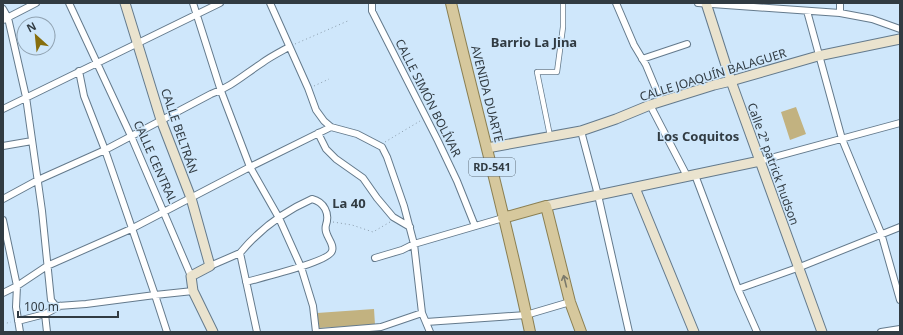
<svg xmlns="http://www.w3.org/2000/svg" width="903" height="335" font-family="'Noto Sans',sans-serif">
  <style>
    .green { fill: #c2b280 }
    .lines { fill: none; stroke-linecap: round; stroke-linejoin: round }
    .pedestrian-casing { stroke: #647a8c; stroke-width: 6 }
    .minor-casing { stroke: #647a8c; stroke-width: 8 }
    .secondary-casing { stroke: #647a8c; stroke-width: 11 }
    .primary-casing { stroke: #8a7f52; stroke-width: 12 }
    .path { stroke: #8a9cab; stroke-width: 1; stroke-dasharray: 1 3; stroke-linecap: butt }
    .pedestrian { stroke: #fff; stroke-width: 4.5 }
    .minor { stroke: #fff; stroke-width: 6 }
    .secondary { stroke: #eae3ce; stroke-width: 9 }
    .primary { stroke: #d6c89d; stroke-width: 10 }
    .oneway { stroke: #7b7a6b }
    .labels { text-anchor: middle; stroke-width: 3; stroke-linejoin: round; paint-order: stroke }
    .shield { fill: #cfe7fb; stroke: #606f7a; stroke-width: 1 }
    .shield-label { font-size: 11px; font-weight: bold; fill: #313b42 }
    .street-label { font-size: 12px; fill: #313b42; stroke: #cfe7fb }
    .neighbourhood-label { font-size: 13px; font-weight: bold; fill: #313b42; stroke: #cfe7fb }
  </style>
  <rect width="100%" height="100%" fill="#cfe7fb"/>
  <path class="green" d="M796,107L806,134L790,140L781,112Z
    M374,309L375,325L318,328L317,313Z"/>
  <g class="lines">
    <g class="pedestrian-casing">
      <path id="pedestrian" d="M550,136L537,72H557L563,27V3"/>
    </g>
    <g class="minor-casing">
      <path id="minor" d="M69,3L131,136L191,276
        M193,3L221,91L250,167L279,218L301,267L313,306L316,332
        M270,3L308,88L316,110L324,121L331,127L357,134L382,147L387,157L404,206L414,244L422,313L430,332
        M372,3V11L438,141L457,181L475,226
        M616,3L634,45L646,65L661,101
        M698,3L840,13L872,19L900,29
        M840,3V13
        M3,9L8,18L26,97L42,211L51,300L55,305L58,306L86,304L155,295L167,332
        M807,11L842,139L881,233L900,300
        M3,20L36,3
        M642,59L687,44
        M79,71L84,96L105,150L155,295L193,291
        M650,105L687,176
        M3,109L220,3
        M581,131L598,195L629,332
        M318,133L326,149L336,159L363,178L377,198L393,217L410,227
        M3,146L32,141
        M760,161L900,123
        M695,175L738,289L757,332
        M3,199L38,180L105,150L211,94C231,87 245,74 262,63C270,57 280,52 289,47
        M3,220L17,286L16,307L20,332
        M375,258L402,250L414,244L503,218
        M210,266L240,253
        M246,282C260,278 329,262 332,251C335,243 323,235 326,225C330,213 324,202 312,199C285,211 259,230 240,253L257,332
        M738,289L800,267L900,227
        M3,293L17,286L47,266L131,229L250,167L331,127
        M45,314L47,332
        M18,321L45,314L60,306
        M426,322L526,315L570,302
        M320,332L381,327L422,313
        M881,332L900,329"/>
    </g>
    <g class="secondary-casing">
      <path id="secondary" d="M125,3L161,120L191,198L210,266L191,276L193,291L213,332
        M706,3L731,81L822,332
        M487,148L581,131L616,119L650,105L714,85L731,81L818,56L900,39
        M635,188L694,332
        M546,206L760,161"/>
    </g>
    <g class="primary-casing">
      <path id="primary" d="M451,3C477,113 507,222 530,332
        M503,218L546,206L570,302L581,332"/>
    </g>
    <path class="path" d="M295,44L350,20
      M314,86L329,79
      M385,142L420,121
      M333,222L352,225L373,232L390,222
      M3,324L11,322"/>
    <use href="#pedestrian" class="pedestrian"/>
    <use href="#minor" class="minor"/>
    <use href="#secondary" class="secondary"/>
    <use href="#primary" class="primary"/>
  </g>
  <defs><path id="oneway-shaft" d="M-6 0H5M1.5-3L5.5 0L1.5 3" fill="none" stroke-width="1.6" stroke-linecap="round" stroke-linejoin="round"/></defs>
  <use class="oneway" href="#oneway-shaft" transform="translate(565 281) rotate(-104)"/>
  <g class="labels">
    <rect class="shield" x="469" y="158" width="46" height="18" rx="3"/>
    <g class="shield-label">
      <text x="492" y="171">RD-541</text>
    </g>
    <g class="street-label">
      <text transform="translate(713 75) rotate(-17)" y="4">CALLE JOAQUÍN BALAGUER</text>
      <text transform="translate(487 94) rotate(76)" y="4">AVENIDA DUARTE</text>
      <text transform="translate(428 98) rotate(63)" y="4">CALLE SIMÓN BOLÍVAR</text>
      <text transform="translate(179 131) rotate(71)" y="4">CALLE BELTRÁN</text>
      <text transform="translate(155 162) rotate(66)" y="4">CALLE CENTRAL</text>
      <text transform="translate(773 164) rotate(70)" y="4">Calle 2ª patrick hudson</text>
    </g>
    <g class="neighbourhood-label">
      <text x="534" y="47">Barrio La Jina</text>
      <text x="698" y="141">Los Coquitos</text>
      <text x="349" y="208">La 40</text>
    </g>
  </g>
  <rect width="903" height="335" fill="none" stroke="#313b42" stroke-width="8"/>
  <g transform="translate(36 36) rotate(333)"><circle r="19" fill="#cfe7fb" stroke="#90a2b1"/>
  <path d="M0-3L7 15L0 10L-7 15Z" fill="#876e0d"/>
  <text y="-6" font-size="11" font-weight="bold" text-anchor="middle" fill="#313b42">N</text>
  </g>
  <path d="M18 311v6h100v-6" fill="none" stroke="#313b42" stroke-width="2"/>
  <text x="24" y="311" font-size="12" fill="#313b42" stroke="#cfe7fb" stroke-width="3" paint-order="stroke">100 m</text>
</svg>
